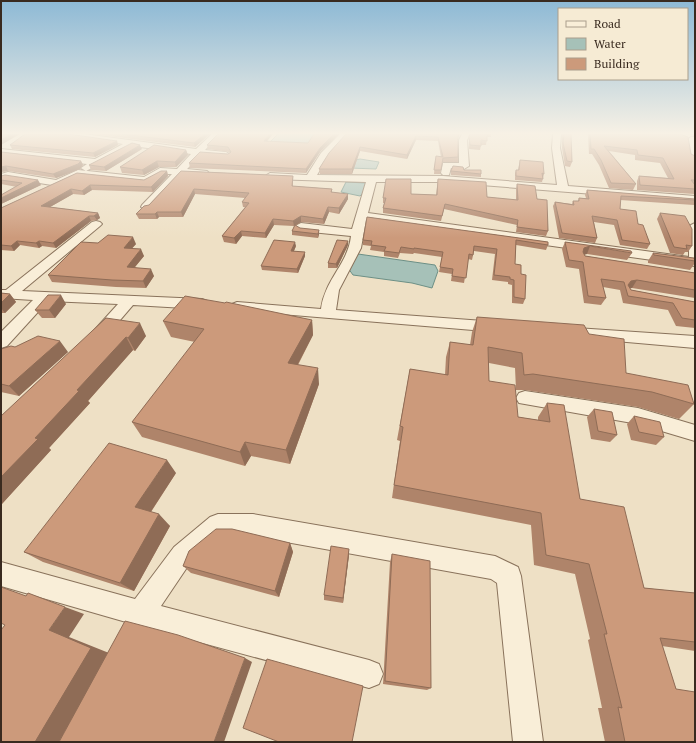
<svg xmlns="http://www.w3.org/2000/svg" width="696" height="743" font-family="'PT Serif',serif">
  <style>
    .water { fill: #a6c1b8; stroke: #6d9086 }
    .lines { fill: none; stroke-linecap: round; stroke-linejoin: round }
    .minor-casing { stroke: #89725b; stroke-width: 2 }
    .minor { fill: #f9eed8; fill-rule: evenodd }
    .wall { fill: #af846a }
    .shaded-wall { fill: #8f6c56 }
    .building { fill: #cc9a7b; stroke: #8f6c56 }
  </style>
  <rect width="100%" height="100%" fill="#eee0c5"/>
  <path class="water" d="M278,134H325L313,145L269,143Z
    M360,159L379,162L376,169L350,168L351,161Z
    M346,182L366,183L367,189L360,196L341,192Z
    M358,254L435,265L438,271L432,288L412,283L353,275L348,268Z"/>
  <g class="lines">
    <g class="minor-casing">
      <path id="minor" d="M64,134H84L196,149L212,134H220L205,150L226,152L231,155L226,158L201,155L187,169L207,171L209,173L207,175H182L150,209L146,210L141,207L142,205L172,174H162L146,183L79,176L58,186L8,178L1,180V174L8,172L56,180L78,170L144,177L160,168L177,169L191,154L133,146L86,171L81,168L87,164L1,155V149L95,159L123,144L68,136Z
        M340,134H348L328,156L317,175L443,176L557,185L552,148L553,134H561L560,148L568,186L695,196V202L443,182H376L368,213L689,257V227L691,225L695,223V266L366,220L361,248L339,290L336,310L497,322L502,323L505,327L502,331L497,332L232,310L230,307L232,304L237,302L321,309C325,279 348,264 351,236L301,231L297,229L295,227L297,225L301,223L352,229L366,182L270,179L265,176L270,173L307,175L321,153Z
        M462,134H470L467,140L469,166L464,169L451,168L449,175H443L441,173L443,163H459V140Z
        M691,137H695V162L690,159L687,140Z
        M96,221L100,222L102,224L100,226L22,291L202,299L207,301L209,304L207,307L202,309L133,305L103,340L97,341L91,340L89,336L118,304L48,301L7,346L1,348V332L33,300L1,298V290H6L92,222Z
        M576,328L695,336V348L570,337L568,333L570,329Z
        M525,391L638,408L695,425V441L638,424L519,403L516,398L519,393Z
        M218,514H253L495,556L518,567L521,576L543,742H513L497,583L491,579L253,536H222L190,563L161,606L369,660L379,664L383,674L379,684L369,688L140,626L1,586V562L135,599L174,547L210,517Z"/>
    </g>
    <use href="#minor" class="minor"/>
  </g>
  <path class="wall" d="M93,134H210L195,147Z
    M346,134H460L458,138V162H442L440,174H434L435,161L441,157L438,141L416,140L407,159L360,151L352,174H320L319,169Z
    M470,134H491V137H487L486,145H481L480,150L469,149V140Z
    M562,134H571L572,162L570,167L565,166L562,148Z
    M588,134H680L691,154L695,156V193L694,194L637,190V181L639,176L668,178L660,163L635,160V155L609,151L636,184L633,190L609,188L599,165L592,154H589Z
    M687,134H695V136Z
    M117,141L118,145L95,157L12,149L10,145Z
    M267,141L320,152L306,173L190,168L189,163L228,154L230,153L229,152L208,149L207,145Z
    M142,149L106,171L91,170L89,165Z
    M186,150L188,155L176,167H159L144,175L122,173L120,167Z
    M1,152L81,161L83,165L80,169L56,178L8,171L1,172Z
    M520,160L544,174L542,182L515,180V173L516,170H518Z
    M464,170L481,174V177L451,175V171Z
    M167,171L168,176L153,192L92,190L84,195L73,194L50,207L98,213L100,218L97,220L91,221L56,248L42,246L39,248L20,245L14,251L1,250V208L77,173L144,180Z
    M181,171L293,176V186L332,189V192L348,199L339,214L329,212L324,224L301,222L295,226L300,228L319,234L318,238L292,235V231L294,226L274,225L266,238L242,236L236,244L224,242L222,236L245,207H243L242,202L245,198L195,194L183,217H159L157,219H139L136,214L149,205Z
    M1,176L41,185L1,204V195L17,187L1,184Z
    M438,179L487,197L516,200V189L517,184L537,199L548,231L546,236L516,232L517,225L444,209L441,221L383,213V208L384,203H383V198L411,194L436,195Z
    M587,190L695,199V203L694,205L620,200V209L638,224L650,244L647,249L620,245L614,225L594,222L597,238L595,243L559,238L553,206L555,202L572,204L573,201H578L579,198H586L585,195Z
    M660,213L692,246L688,252H685L683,255L670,253L657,219Z
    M367,217L548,242V245L546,250L516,245L515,264L521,274L525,299L523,304L512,303V285L508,284V282L492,280L495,254L474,251L472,260L468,259L464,283L451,281L452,274L439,272L442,257L414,253L413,254L400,253L398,258L384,256V252L370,250L371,246L363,245V240Z
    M565,242L632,253L627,260L587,254H584L585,256L695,273V298L632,288H630L631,290L695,302V328L676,326L668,310L623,303L620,290L603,287L606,298L601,305L584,303L579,269L566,267L562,249Z
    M98,243L136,244L132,248L144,256L135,267L154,276L146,288L116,287L52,282L48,275Z
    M348,245L337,268H328V263Z
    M296,246L294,251L305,256L298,273L262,270L261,266Z
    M653,253L695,260V263L690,270L648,263V261Z
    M1,293L10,294L16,302L5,313H1Z
    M66,304L55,318H42L35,310Z
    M477,317L589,334L626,373L694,404L679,419L638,407L525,390H516L515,368L489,363V381L518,417L538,420V417L547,403L580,499L644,588L695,593V651L662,646L676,689L695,742H605L598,708H602L588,640L590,639L575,574L534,565L531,525L392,498L400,441L397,440L410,369L445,375L446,357L450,342L470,345L472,332Z
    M106,318L146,336L135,351L133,350L88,401L90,403L49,448L51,450L1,505Z
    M312,320L313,335L298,365L319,384L290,464L251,456L245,466L142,437L132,422L195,342L171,337L163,321Z
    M1,349L68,352L19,396L1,392Z
    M594,409L617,435L610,442L591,439L587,417Z
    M634,416L664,437L656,445L631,440L627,424Z
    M176,473L151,512L170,526L134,591L43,562L24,552Z
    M290,543L293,552L279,597L191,573L183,566Z
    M349,549V555L343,603L324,600V595Z
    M392,554L431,688L427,690L383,684L390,562Z"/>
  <path class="shaded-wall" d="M11,134H20L1,145V140Z
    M205,134H210L195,147L194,143Z
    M270,134H273L264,145V141Z
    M334,134H339L320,152L306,173V169L320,148Z
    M416,136V140L407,159V155Z
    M117,141L118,145L95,157L93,153Z
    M140,145L142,149L106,171L104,167Z
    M360,147V151L352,174V169Z
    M186,150L188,155L176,167L175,162Z
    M81,161L83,165L80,169L56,178L53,174Z
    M157,161L159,167L144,175L142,170Z
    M6,166L8,171L1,172V167Z
    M167,171L168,176L153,192L151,187Z
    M38,180L41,185L1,204V198Z
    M90,185L92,190L84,195L82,191Z
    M71,189L73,194L43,211L41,206Z
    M194,189L195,194L183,217L181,212Z
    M348,194V199L339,214V208Z
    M328,207L329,212L324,224L323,219Z
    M157,212L159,217L157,219L155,214Z
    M98,213L100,218L97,220L94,216Z
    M89,216L91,221L56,248L53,243Z
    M301,216V222L294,226L293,221Z
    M273,219L274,225L266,238L265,233Z
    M319,230V234L318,238V234Z
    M241,231L242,236L236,244L234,238Z
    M133,237L136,244L127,254L124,248Z
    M17,241L20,245L14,251L11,246Z
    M39,241L42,246L39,248L36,243Z
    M348,241V245L337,268L336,264Z
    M295,242L296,246L292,255L291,251Z
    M590,246L587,254L581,256L584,248Z
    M141,249L144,256L130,273L127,267Z
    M305,252V256L298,273L297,269Z
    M151,269L154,276L146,288L143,281Z
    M637,280L632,288L626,289L631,281Z
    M10,294L16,302L5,313L1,308V303Z
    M61,295L66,304L55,318L49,310Z
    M312,320L313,335L290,379L288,363Z
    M140,323L146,336L135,351L128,338Z
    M126,337L133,350L88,401L90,403L49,448L51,450L1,505V477L77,390Z
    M60,341L68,352L19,396L9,386Z
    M318,368L319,384L290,464L286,450Z
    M245,442L251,456L245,466L240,452Z
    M167,460L176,473L146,519L135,507Z
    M159,514L170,526L134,591L120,583Z
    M290,543L293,552L279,597L275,591Z
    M349,549V555L343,603V598Z
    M65,607L84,614L69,637L109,653L59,742H35L49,630Z
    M245,658L252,662L224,742H214Z"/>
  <path class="building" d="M1,134H11L1,140Z
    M25,134H68L117,141L93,153L10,145Z
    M122,134H205L194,143Z
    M218,134H270L264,141L308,143L314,134H334L320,148L306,169L189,163L200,152L228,154L231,152L228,147L207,145Z
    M346,134H459L458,136V157L443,158L441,170H434L436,156L443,157L438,137L416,136L407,155L360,147L352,169H319L329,153Z
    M470,134H487V141L481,140V146L470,145L469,136Z
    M564,134H571L572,162L567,161L563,143Z
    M590,134H680L688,137L691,154L695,156V180H691L695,185V189L640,185L639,176L674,179L663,158L638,155L637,150L604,146L636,184L611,183L601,160L594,149H591Z
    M132,143L140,145L104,167L89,165Z
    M154,145L186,150L175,162L157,161L142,170L120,167Z
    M1,152L81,161L78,164L53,174L6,166L1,167Z
    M520,160L543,162L544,174L542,173L543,179L516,176V170H519Z
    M453,166L463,167L464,170H481V174L451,171Z
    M161,171H167L151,187L90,185L82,191L71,189L41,206L98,213L94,216H89L53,243L39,241L36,243L17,241L11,246L1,245V208L77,173L144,180Z
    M181,171L293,176L292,186L332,189L331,192L348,194L339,208L328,207L323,219L301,216L293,221L273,219L265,233L241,231L234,238L222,236L249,203L242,202L249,193L194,189L181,212H157L155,214H136L144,206L149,205Z
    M5,175L38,180L1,198V195L22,183L1,180V176Z
    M386,179H411V194L437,195L438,179L486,182L487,197L518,200L517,184L535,186L537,199L547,200L548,231L517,227L518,220L445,204L442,216L383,208L386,198H383Z
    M587,190L695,199V200L621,196L620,209L636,211L638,224L643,225L650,244L622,240L617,220L592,216L597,238L562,233L555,202L574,205L573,201H579V198L589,199Z
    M660,213L685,216L692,229V246L686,245L687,249L674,247Z
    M367,217L548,242V245L516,240L515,264L521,265V274L526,275L525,299L514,297V280L510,279V277L494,275L497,249L474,246L473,255L469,254L466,278L452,276L453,269L440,267L443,252L414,248V249L401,247L399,253L384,251L386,247L371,245L372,241L363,240Z
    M295,225L300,228L319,230L318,234L292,231Z
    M108,235L133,237L124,248L141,249L127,267L151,269L143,281L112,280L48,275L81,242L98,243Z
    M274,240L295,242L291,251L305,252L297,269L261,266Z
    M337,240L348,241L336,264L328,263Z
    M565,242L631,251L632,253L590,246L584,248L583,252L585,256L695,273V290L637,280L631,281L628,285L631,290L695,302V320L682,318L673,303L628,296L624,282L601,279L606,298L588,296L583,262L569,260Z
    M653,253L694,258L695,261L654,255Z
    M1,293L10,294L1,303Z
    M48,295H61L49,310H35Z
    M185,296L225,303L226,302L312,320L288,363L318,368L286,450L245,442L240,452L132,422L204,329L163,321Z
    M477,317L584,325L589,334L624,339L626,373L688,385L694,404L652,392L533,374L524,375L522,353L488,347L489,381L515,385L518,417L550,422L547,403L564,405L580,499L624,507L644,588L695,593V642L660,638L676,689L695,692V742H625L618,707L622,708L604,634H607L589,564L546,555L541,513L394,485L403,427L400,426L410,369L448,375L450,342L473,345Z
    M106,318L140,323L128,338L126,337L77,390L79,391L35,438L38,439L1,477V416Z
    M38,336L60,341L9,386L1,384V349L11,346L15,347Z
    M594,409L612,412L617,435L598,431Z
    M634,416L660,422L664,437L639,432Z
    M109,443L167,460L135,507L159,514L120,583L24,552Z
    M216,529H232L290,543L275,591L183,566L189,551Z
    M331,546L349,549L343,598L324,595Z
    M392,554L430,561L431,688L385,681Z
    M1,587L26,596L28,593L65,607L49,630L91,648L35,742H1V630L5,625L1,623Z
    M125,621L178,635L245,658L214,742H59Z
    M267,659L363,686L352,742H279L243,728Z"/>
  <linearGradient id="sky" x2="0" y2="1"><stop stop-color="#8db9d5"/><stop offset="0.56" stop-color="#f7f1e5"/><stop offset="1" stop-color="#f7f1e5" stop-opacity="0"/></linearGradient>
  <rect width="696" height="238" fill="url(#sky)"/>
  <rect width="696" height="743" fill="none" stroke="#392a1f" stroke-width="4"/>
  <rect x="558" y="8" width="130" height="72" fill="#f6ebd4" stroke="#aa9e8c"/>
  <rect x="566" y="21" width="20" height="6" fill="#f9eed8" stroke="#aa9e8c"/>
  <text x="594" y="28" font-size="12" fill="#392a1f">Road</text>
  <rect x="566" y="38" width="20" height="12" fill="#a6c1b8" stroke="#aa9e8c"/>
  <text x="594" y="48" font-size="12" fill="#392a1f">Water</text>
  <rect x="566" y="58" width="20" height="12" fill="#cc9a7b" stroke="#aa9e8c"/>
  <text x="594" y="68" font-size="12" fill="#392a1f">Building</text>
</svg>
